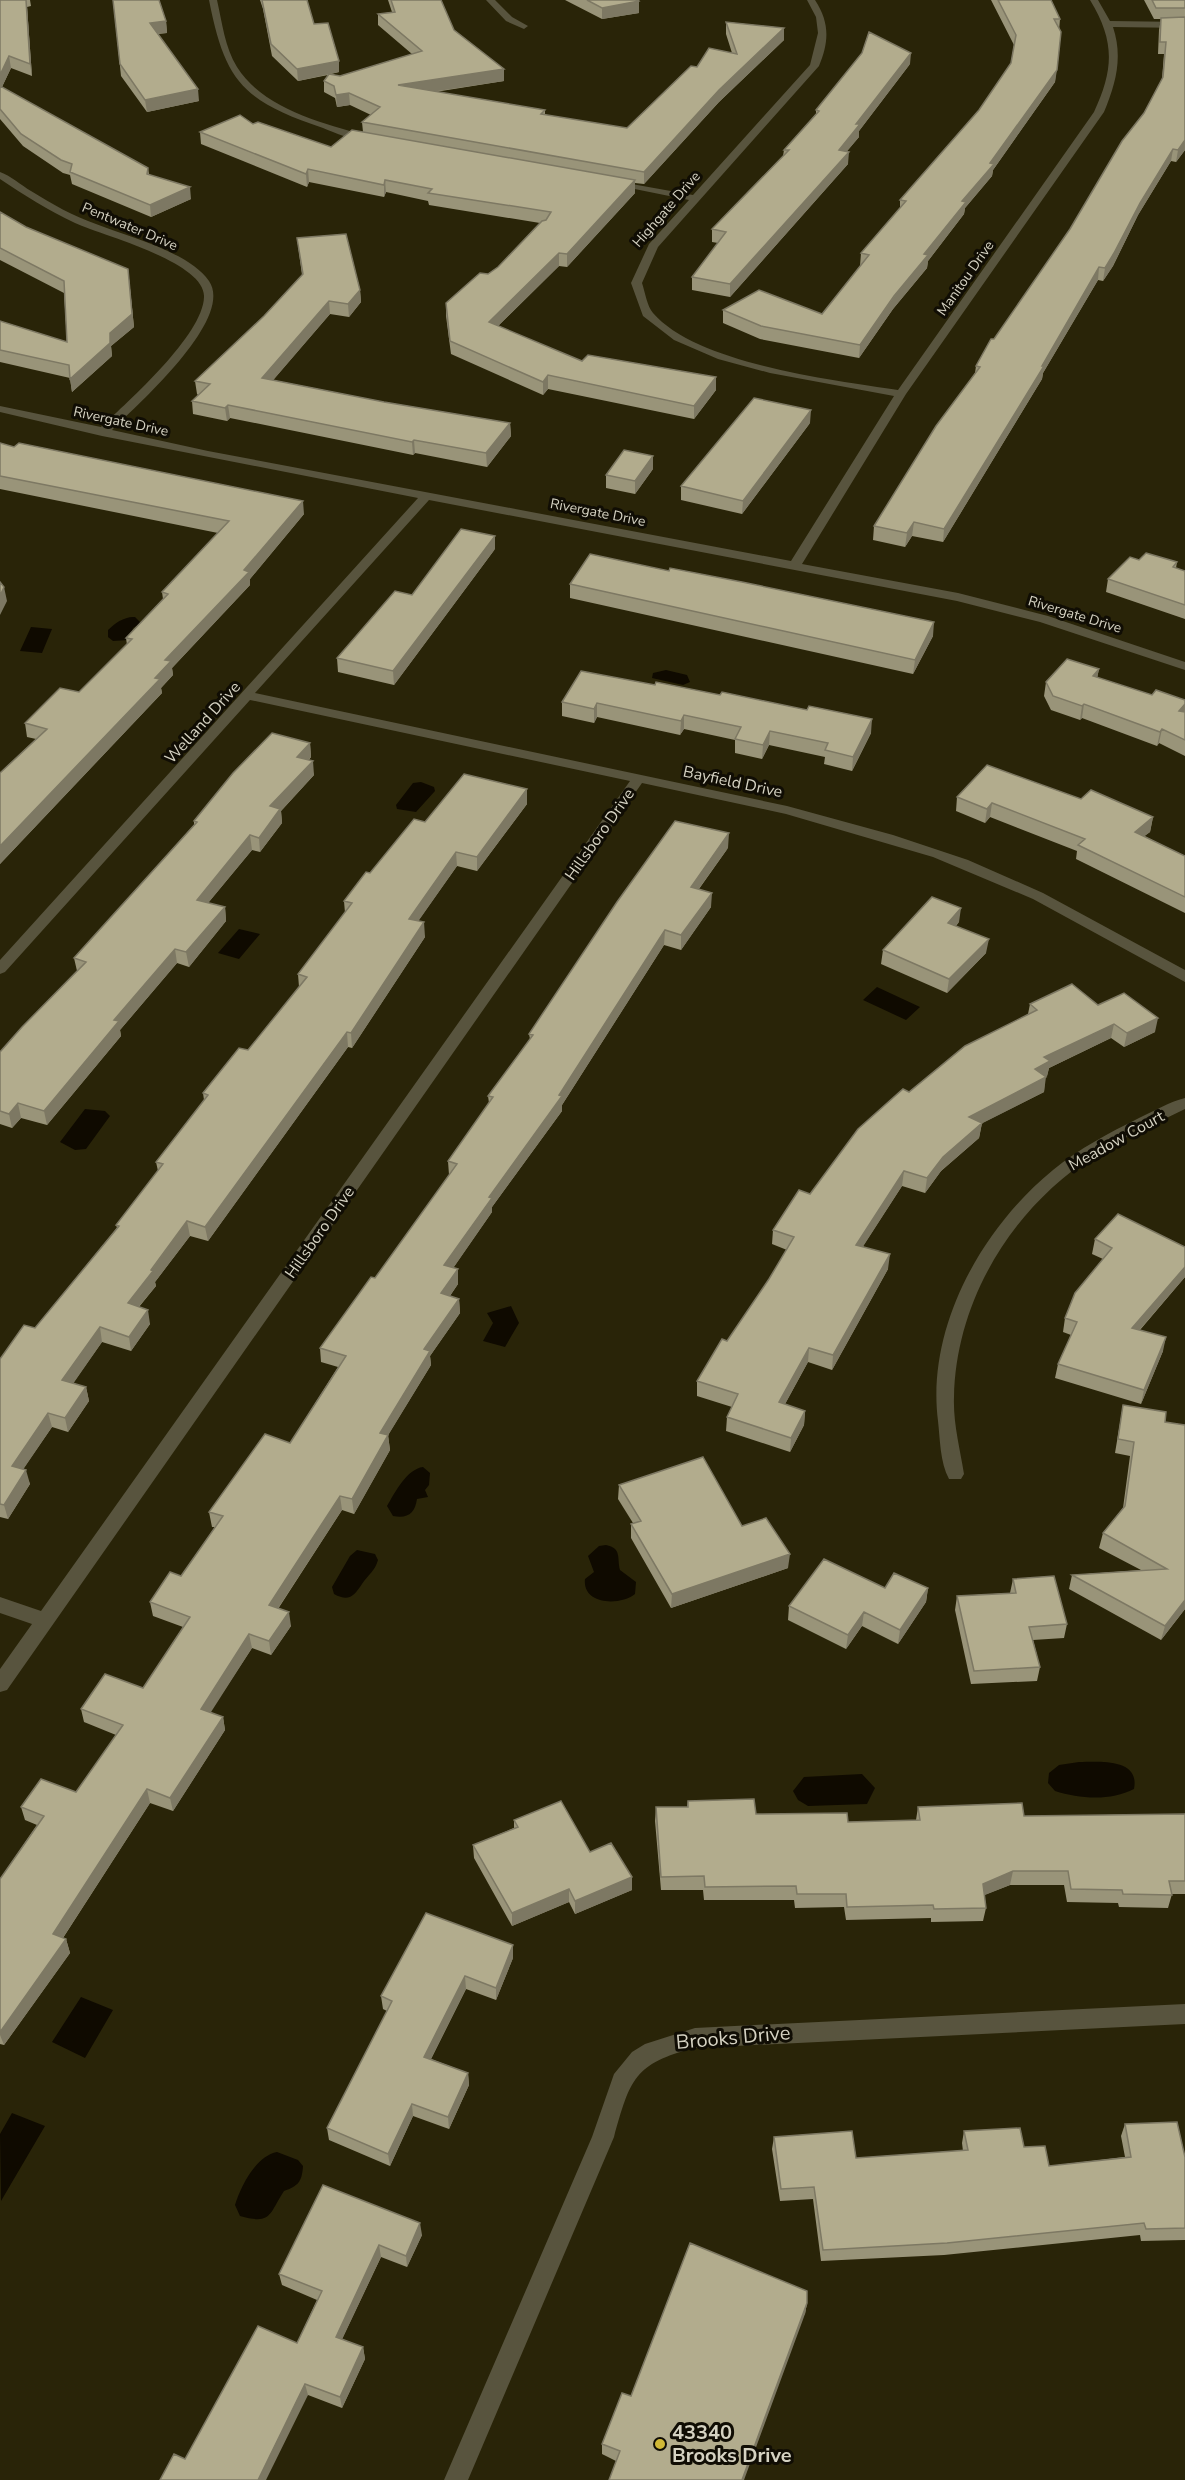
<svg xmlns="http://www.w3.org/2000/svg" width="1185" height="2480" font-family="'Nunito Sans',sans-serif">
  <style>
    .water { fill: #0f0a00 }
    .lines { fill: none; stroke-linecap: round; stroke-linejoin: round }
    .minor { fill: #58543e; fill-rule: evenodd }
    .wall { fill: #999479 }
    .shaded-wall { fill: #7d7863 }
    .building { fill: #b2ac8d; stroke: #7d7863; stroke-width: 1.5 }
    .poi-dot { fill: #d0b836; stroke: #100d04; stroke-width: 2 }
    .labels { text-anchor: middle; stroke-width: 6; stroke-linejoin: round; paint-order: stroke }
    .far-street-label { font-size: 14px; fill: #d5d2c2; stroke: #100d04 }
    .street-label { font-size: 16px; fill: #d5d2c2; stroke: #100d04 }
    .near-street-label { font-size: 20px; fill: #d5d2c2; stroke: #100d04 }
    .near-poi-label { font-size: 20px; font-weight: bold; fill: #d5d2c2; stroke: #100d04; text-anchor: start }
  </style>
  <rect width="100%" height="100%" fill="#292408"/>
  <path class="water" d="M135,617L141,623L133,628L129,640L113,641L108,637V630C115,623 125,616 135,617Z
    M31,627L52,629L42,653L20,651Z
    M666,670L687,675L690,682L683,685L652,678L653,673Z
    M421,782L434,787L435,791L416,812L397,809L396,805L413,783Z
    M239,929L260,934L239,959L218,953Z
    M877,987L920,1007L906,1020L863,1000Z
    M85,1109L105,1111L110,1116L86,1149L75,1150L60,1142Z
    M511,1306L519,1323L505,1347L483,1341L493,1323L487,1313Z
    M423,1467L430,1473L429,1485L425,1490L428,1497L417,1499C415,1513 408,1519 393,1516L387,1506C395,1492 407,1469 423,1467Z
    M606,1545C622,1548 617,1558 620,1570L636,1582L635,1594C620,1606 582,1605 585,1579L594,1572L588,1556L599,1546Z
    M357,1550L375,1554L378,1560C375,1571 368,1575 362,1584C354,1596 349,1602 334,1594L332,1587L350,1556Z
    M1079,1762C1100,1762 1140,1758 1134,1789C1111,1801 1080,1799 1055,1791L1048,1783L1049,1773L1059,1765Z
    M862,1774L875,1788L867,1804L808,1806L798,1800L793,1791L804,1777Z
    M81,1997L113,2010L85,2058L52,2042Z
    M12,2113L45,2126L1,2201L0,2134Z
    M277,2152L298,2160L303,2166C302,2182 298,2186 284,2191C269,2214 272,2225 240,2216L235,2205C241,2186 256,2156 277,2152Z"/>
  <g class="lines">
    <path class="minor" d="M209,0H217C222,22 225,48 237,67C264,110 326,124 371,137V141C357,143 336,133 323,128C243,101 225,82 209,0Z
      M486,0H495L512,17L528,26L524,29L506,21Z
      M807,0H815C830,23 829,42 819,66L658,247L642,283C645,292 647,306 653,313C697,364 833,380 898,390L1094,112C1114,69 1115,41 1090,0H1098L1110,21L1185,22V28L1113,27C1123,57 1116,83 1104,112L906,394L802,564L958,593L1048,616L1185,662V670L1040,622L957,601L429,500L255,693L787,806L893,835L968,860L1043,893L1185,970V982L1033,899L933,857L786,814L642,783L7,1690L0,1692V1669L32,1624L0,1613V1597L41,1611L630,781L250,700L5,972L0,974V960L418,498L102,436L0,412V406L101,427C129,401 203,335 204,297C206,262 101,235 75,223C49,211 24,195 0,179V172C11,176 21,185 31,191C52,204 73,216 96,224C129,237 189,252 209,281C235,319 137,405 112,430L208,451L791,561L894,396L770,373L718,359L674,340L643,316L631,283L649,244L689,200L610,184L615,181L693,195L810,65L818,33L816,17Z
      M1185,1098V1109C1155,1124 1124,1137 1095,1155C1013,1207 956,1299 954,1397C953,1423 960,1449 964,1474L961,1479H949C940,1463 940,1438 938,1421C926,1327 982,1228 1053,1170C1080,1148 1109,1133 1139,1118C1154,1111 1169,1102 1185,1098Z
      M1185,2004V2024L695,2048C634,2063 630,2080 614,2137L468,2480H444L592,2137L614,2074L632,2052L645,2044L695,2028Z"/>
  </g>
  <path class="wall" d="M0,0H30L31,6L27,7L32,76L11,68L2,87L148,168L149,174L191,199L151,217L72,184L70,175L63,173L23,146L0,119Z
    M113,0L166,21L167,33L158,34L199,101L147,112L121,76Z
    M260,0H307L314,24L339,61V72L331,74L340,76L412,54L378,25V14L392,12L388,0H441L454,30L504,69V81L435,92L545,110V115L627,128L697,67L732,53L726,34V22L784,28V40L719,102L644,184L635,183V193L567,267L559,266L498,326L582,361L716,377V390L694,419L548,389L543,395L451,354L446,316V303L498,267L540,223L429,205L428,201L386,192L384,197L309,182L307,187L201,144L200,132L253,124L331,147L363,132L362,122L371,115L350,105L337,107L335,98L324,92V81L328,75L298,81L272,56L263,9Z
    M565,0H638L639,13L602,19Z
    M991,0H1051L1060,19L1055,82L993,170L992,176L965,208L964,214L928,261L927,268L893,309L859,358L760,339L723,323V310L822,314L860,266L861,253L900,208V200L979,110L1011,63L1014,45Z
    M1144,0H1185V150L1176,162L1171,161L1138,215L1113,266L1103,281L1098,280L1043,373L1042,379L943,542L912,536L905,547L873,540L874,526L975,373L976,366L1070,229L1144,113L1162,79L1164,54H1158L1159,30L1161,19H1154Z
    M910,64L859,131V137L847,151L848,164L730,297L692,290V277L718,243L712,242V229L783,156L784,150L816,114V110Z
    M0,212L26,227L128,269L134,327L111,346L112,356L72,392L70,378L0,362V321L67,342L64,293L0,260Z
    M297,238L360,290L361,302L349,317L330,314L273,380L384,402L510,423L511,436L487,467L415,453L413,455L230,418L227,421L193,414L192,401L198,395L197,394L195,381L264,316L302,275Z
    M810,423L742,514L681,500V486Z
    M0,443L14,447L304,514L250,579V585L172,668L173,675L161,688L162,693L0,864V773L36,739L27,737L25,723L79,692L127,645L126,638L163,599L162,592L218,533L0,489Z
    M653,469L635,494L606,488V475Z
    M495,549L394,685L338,672L337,658Z
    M1177,562L1176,568L1185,571V619L1106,592L1108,579Z
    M570,584L933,636L913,674L570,598Z
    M1099,669L1097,678L1152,695L1185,700V756L1159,743L1157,746L1082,718L1080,720L1051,710L1044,696L1046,682Z
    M655,685L720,695L871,733L852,771L824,764L825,757L769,745L762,759L735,753V740L684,729L680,735L597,717L594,723L562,716V702Z
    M310,743L311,757L309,760L314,775L281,811L282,823L260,852L252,850L208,903L225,907L226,921L189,967L177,963L120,1030L121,1036L47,1125L21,1118L12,1128L0,1124V1052L77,971L74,958L194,825V821Z
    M527,789V804L477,871L457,866L418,921L425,937L352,1048L348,1047L208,1241L190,1236L155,1282L156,1286L139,1307L150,1324L131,1351L102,1342L73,1383L86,1387L89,1401L68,1432L52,1427L23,1469L30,1484L8,1519L0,1517V1359L35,1328L117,1228L116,1225L158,1171L156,1162L204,1100L203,1093L248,1050L299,987L298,974L345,913L344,901L370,873L425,822Z
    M957,797L1081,799L1153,817L1150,832L1144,836L1185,856V913L1076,859L1077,851L990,817L985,823L956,811Z
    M728,848L699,889L711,907L681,950L664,945L562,1105V1111L492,1207V1212L453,1268L458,1284L450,1296L459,1299L460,1313L430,1356L431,1365L388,1435L390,1450L354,1514L342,1510L278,1609L291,1626L271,1655L252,1648L210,1712L223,1717L225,1730L173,1811L150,1803L63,1938L66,1939L70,1953L4,2045L0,2044V1879L37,1825L25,1820L21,1807L76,1792L116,1735L84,1722L81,1709L143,1688L183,1627L153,1616L150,1602L181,1576L215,1527H212L209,1512L290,1443L338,1367L321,1362L320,1348L375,1278L449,1175L448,1161L489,1103L488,1096L530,1039L529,1034Z
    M959,922L956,926L986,953L947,993L881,964L883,950Z
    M1030,1004L1098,1005L1155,1032L1124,1047L1111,1038L1049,1068L1047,1076L1045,1077L1044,1092L982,1123L979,1138L941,1171L925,1193L902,1186L863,1246L888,1269L832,1370L808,1362L785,1404L805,1411L804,1425L790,1452L726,1431L727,1417L732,1407L697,1396V1381L727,1341L769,1279L787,1250L772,1244L773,1230L810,1194L909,1092L1028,1014Z
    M1095,1239L1185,1247V1277L1140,1330L1163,1351L1141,1404L1055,1378L1058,1364L1071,1335L1063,1332L1065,1318L1103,1259L1092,1254Z
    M1123,1405L1165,1422L1185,1425V1609L1161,1640L1069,1589L1072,1575L1141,1570L1099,1548L1103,1533L1123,1508L1130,1456L1115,1453Z
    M619,1485L788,1568L671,1608L631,1538V1524L633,1523L618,1499Z
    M1013,1579L1067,1624L1064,1638L1033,1640L1040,1667L1037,1681L971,1684L955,1610L957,1596L1010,1593Z
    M928,1588L926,1602L898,1644L862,1626L846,1649L788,1620L789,1606Z
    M688,1801L756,1814L848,1822L916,1820L918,1807L1024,1816L1185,1814V1894H1172L1168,1908L1119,1907L1118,1903L1067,1902L1064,1885H1010L984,1895L986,1908L983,1921L931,1922V1918L846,1920L844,1907L795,1908L794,1900H704L703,1890H661L655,1821L656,1807H687Z
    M514,1820L590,1852L632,1890L575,1914L569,1902L512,1926L474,1858L473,1845L514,1828Z
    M513,1958L496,2000L466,1989L431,2059L468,2073L469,2085L449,2129L413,2116L390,2166L329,2140L327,2128L387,2011L383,2009L381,1996Z
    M1125,2124L1185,2157V2240L1141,2241L1140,2235L944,2255L821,2261L813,2199L780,2201L772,2149L774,2137L856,2158L963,2151L962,2143L964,2131L1024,2147L1049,2166L1125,2157L1121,2136Z
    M323,2185L422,2235L407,2267L381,2257L342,2339L363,2347L365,2359L342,2408L308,2395L185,2459L297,2343L317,2300L282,2285L279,2274Z
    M807,2303L805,2314L616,2461L602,2454V2444L631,2396Z"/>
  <path class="shaded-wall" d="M26,0L27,7L32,76L30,64Z
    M639,1V13L602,19V8Z
    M166,21L167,33L152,34L150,23Z
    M784,28V40L719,102L644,184V172L719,90Z
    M911,53L910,64L859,131V137L838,162L839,150L856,124Z
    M9,56L11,68L0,91V75Z
    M339,61V72L298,81L297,69Z
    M504,69V81L398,97V85Z
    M1057,70L1055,82L993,170L992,176L965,208L964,214L928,261L927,268L893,309L859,358L860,345L962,201L990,163Z
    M198,89L199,101L147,112L145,100Z
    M349,93L350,105L337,107L336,95Z
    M1185,140V150L1176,162L1178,150Z
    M1173,149L1171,161L1138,215L1113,266L1103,281L1105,268L1140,203Z
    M849,152L848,164L730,297V284Z
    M308,169L309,182L307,187L306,174Z
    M385,180L386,192L384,197V185Z
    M635,180V193L567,267V254Z
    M190,187L191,199L151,217L150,205Z
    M559,253V266L489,335V322Z
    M1099,267L1098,280L1043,373L1042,379L943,542L944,529Z
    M128,269L134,327L111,346L112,356L72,392L70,379L110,333Z
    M360,290L361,302L349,317L348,304Z
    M329,301L330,314L263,392L262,378Z
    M548,375V389L543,395V382Z
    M716,377V390L694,419V406Z
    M228,405L230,418L227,421L225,408Z
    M811,410L810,423L742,514L743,501Z
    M510,423L511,436L487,467L486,453Z
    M414,440L415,453L413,455L412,442Z
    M653,456V469L635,494V481Z
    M303,501L304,514L250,579V585L172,668L173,675L161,688L162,693L0,864V846L155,678L165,660L244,570Z
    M914,522L912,536L905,547L907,533Z
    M495,536V549L394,685L393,671Z
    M4,587L7,601L0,615V596Z
    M934,622L933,636L913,674L915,660Z
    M1099,669L1096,683L1093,676Z
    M597,703V717L594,723V709Z
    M1084,704L1082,718L1080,720L1082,706Z
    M1185,704V715L1179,711Z
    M684,715V729L680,735L681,721Z
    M872,719L871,733L852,771L853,757Z
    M1162,729L1159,743L1157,746L1160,732Z
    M770,731L769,745L762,759L763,745Z
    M310,743L311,757L298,771L297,757Z
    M313,761L314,775L281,811L282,823L260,852L259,838L270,806Z
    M527,789V804L477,871V857Z
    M992,803L990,817L985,823L987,809Z
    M1153,817L1150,832L1132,846L1135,832Z
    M729,833L728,848L690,901L691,887Z
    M250,835L252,850L199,914L197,900Z
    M456,852L457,866L410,933L409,919Z
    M712,893L711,907L681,950V935Z
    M225,907L226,921L189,967L186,952Z
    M961,908L959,922L946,937L948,923Z
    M424,922L425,937L352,1048L351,1033Z
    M665,930L664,945L562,1105V1111L492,1207V1212L445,1280L444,1265L489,1197L559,1095Z
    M989,939L986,953L947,993L949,979Z
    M175,949L177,963L120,1030L121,1036L47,1125L44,1111L114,1020Z
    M1158,1018L1155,1032L1124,1047L1127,1033Z
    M1114,1024L1111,1038L1049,1068L1047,1076L1033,1083L1035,1069L1044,1057Z
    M347,1032L348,1047L208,1241L205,1227Z
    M1046,1077L1044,1092L967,1131L969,1117Z
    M18,1103L21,1118L12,1128L9,1114Z
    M982,1123L979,1138L941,1171L925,1193L927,1178L943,1157Z
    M904,1171L902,1186L855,1259L856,1245Z
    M187,1221L190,1236L155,1282L156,1286L130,1317L128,1303Z
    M890,1254L888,1269L832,1370L833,1355Z
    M1185,1267V1277L1129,1342L1132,1328Z
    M458,1269V1284L442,1307L441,1293Z
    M459,1299L460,1313L430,1356L431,1365L381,1447L380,1433L424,1349Z
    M148,1310L150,1324L131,1351L129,1337Z
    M100,1327L102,1342L66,1394L62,1380Z
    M1166,1337L1163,1351L1141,1404L1144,1390Z
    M809,1348L808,1362L778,1417L779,1402Z
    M86,1387L89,1401L68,1432L65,1418Z
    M805,1411L804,1425L790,1452L791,1438Z
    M48,1413L52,1427L16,1480L12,1466Z
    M388,1435L390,1450L354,1514L352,1499Z
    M26,1470L30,1484L8,1519L4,1505Z
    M340,1496L342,1510L271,1619L269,1605Z
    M790,1554L788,1568L671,1608L672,1594Z
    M928,1588L926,1602L898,1644L900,1630Z
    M1185,1600V1609L1161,1640L1165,1626Z
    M289,1612L291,1626L271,1655L269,1641Z
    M864,1612L862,1626L846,1649L848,1635Z
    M249,1634L252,1648L204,1723L201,1709Z
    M223,1717L225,1730L173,1811L170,1798Z
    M147,1789L150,1803L57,1947L53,1934Z
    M1013,1871L1010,1885L980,1897L983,1884Z
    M632,1877V1890L575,1914V1901Z
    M569,1889V1902L512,1926V1913Z
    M66,1939L70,1953L4,2045L0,2035V2032Z
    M513,1945V1958L496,2000V1988Z
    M465,1976L466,1989L426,2069L424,2057Z
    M468,2073L469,2085L449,2129L448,2117Z
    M412,2104L413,2116L390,2166L388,2154Z
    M420,2223L422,2235L407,2267L406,2256Z
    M379,2245L381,2257L338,2348L336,2337Z
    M807,2303L805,2314L744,2480H742Z
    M363,2347L365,2359L342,2408L340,2397Z
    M305,2384L308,2395L266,2480H258Z"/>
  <path class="building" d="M0,0H26L30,64L9,56L0,75Z
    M113,0H159L166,21L150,23L198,89L145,100L120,64Z
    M262,0H307L314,24L328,23L339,61L297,69L271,44Z
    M391,0H441L454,30L504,69L398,85L545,110L541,114L627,128L691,66L697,67L709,48L737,54L726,22L784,28L719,90L644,172L362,122L380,107L349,93L336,95L334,86L324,81L329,74L340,76L422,51L378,14L395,12Z
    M587,0H638L639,1L602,8Z
    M998,0H1051L1060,19H1054L1061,32L1057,70L990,163L994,164L962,201L966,202L924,254L928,255L894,296L860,345L761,326L723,310L759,290L822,314L869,255L861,253L906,201L900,200L979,110L1011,63L1016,35Z
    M1152,0H1185V8H1156Z
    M1185,17V140L1178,150L1173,149L1140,203L1114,253L1105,268L1099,267L1042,366H1044L944,529L914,522L907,533L874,526L936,426L980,367L976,366L991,339H994L1070,229L1122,141L1144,113L1163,77L1166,42H1160L1161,18Z
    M869,32L911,53L856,124H860L839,150L849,152L730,284L692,277L726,232L712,229L789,150H784L819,111L816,110L862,53Z
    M0,86L148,168L147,174L190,187L150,205L70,172L72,164L61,160L21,134L0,109Z
    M240,115L253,124L258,122L331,147L352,130L635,180L567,254L559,253L489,322L582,361L588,355L716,377L694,406L548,375L543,382L450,341L446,303L480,273L488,274L498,267L542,221L546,220L551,212L428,193L432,189L385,180L384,185L308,169L306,174L200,132Z
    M0,212L26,227L128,269L132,314L110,333V343L70,379L69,365L0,350V321L67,342L64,281L0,248Z
    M346,234L360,290L348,304L329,301L262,378L384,402L510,423L486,453L414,440L412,442L228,405L225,408L192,401L210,384L195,381L264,316L303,274L297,238Z
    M754,398L811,410L743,501L681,486Z
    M0,443L14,447L19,443L303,501L244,570L249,572L165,660L171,661L155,678L160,679L0,846V773L47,729L25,723L60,688L79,692L132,639L126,638L168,594L162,592L229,521L0,476Z
    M624,450L653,456L635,481L606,475Z
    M461,529L495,536L393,671L337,658L395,591L412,595Z
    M1146,553L1177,562L1173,567L1185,571V605L1108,579L1130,557L1139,560Z
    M590,554L669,571L670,568L742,582L934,622L915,660L570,584Z
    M0,582L4,587L0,596Z
    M1067,659L1099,669L1093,676L1152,695L1156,690L1185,700V704L1179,711L1185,712V740L1162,729L1160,732L1084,704L1082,706L1053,696L1046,682Z
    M581,671L655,685L656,682L720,695L722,692L807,710L809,706L872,719L853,757L825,750L828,743L770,731L763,745L735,739L741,727L684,715L681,721L597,703L594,709L562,702Z
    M272,733L310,743L297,757L313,761L270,806L280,809L259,838L250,835L197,900L225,907L186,952L175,949L114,1020L119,1021L44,1111L18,1103L9,1114L0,1111V1052L22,1027L86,962L74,958L197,822L194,821L233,773Z
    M987,765L1081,799L1091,790L1153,817L1135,832L1185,856V897L1078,845L1085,839L992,803L987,809L957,797Z
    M464,774L527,789L477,857L456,852L409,919L424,922L351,1033L347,1032L205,1227L187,1221L151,1270L153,1271L128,1303L148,1310L129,1337L100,1327L62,1380L86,1387L65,1418L48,1413L12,1466L26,1470L4,1505L0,1504V1359L24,1325L35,1328L119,1226L116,1225L163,1164L156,1162L208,1095L203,1093L239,1048L248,1050L307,977L298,974L352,903L344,901L366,872L370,873L414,819L425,822Z
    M675,821L729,833L691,887L712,893L681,935L665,930L559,1095L562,1096L489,1197L492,1198L444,1265L458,1269L441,1293L459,1299L424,1349L430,1351L380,1433L388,1435L352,1499L340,1496L269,1605L289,1612L269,1641L249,1634L201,1709L223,1717L170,1798L147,1789L53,1934L66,1939L0,2032V1879L44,1816L21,1807L41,1779L76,1792L123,1725L81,1709L105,1674L143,1688L190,1617L150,1602L170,1572L181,1576L223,1516L209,1512L265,1434L290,1443L346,1356L320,1348L371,1277L375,1278L457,1164L448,1161L493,1097L488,1096L533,1035L529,1034L617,902Z
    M932,897L961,908L948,923L989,939L949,979L883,950Z
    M1072,984L1098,1005L1124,993L1158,1018L1127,1033L1114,1024L1044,1057L1050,1061L1035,1069L1046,1077L969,1117L982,1123L943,1157L927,1178L904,1171L856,1245L890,1254L833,1355L809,1348L779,1402L805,1411L791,1438L727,1417L738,1394L697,1381L722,1339L727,1341L769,1279L794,1237L773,1230L799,1190L810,1194L858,1129L903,1089L909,1092L965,1046L1037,1010L1030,1004Z
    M1118,1214L1185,1247V1267L1132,1328L1166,1337L1144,1390L1058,1364L1077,1322L1065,1318L1075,1293L1112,1248L1095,1239Z
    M1123,1405L1166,1412L1165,1422L1185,1425V1600L1165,1626L1072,1575L1167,1569L1103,1533L1125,1506L1134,1442L1118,1439Z
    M703,1457L742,1526L766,1518L790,1554L672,1594L631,1524L641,1521L619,1485Z
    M824,1559L885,1588L894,1573L928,1588L900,1630L864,1612L848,1635L789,1606Z
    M1054,1576L1067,1624L1029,1627L1040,1667L974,1671L957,1596L1016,1593L1013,1579Z
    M754,1799L756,1814L847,1813L848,1822L920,1820L918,1807L1022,1803L1024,1816L1185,1814V1881H1169L1172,1895L1123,1894L1122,1890L1071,1889L1068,1871H1013L983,1884L986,1908L934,1909L933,1905L847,1907L846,1894H797L796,1886L705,1887L704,1876L661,1877L656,1807H688V1801Z
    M561,1801L590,1852L611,1843L632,1877L575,1901L569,1889L512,1913L473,1845L518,1827L514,1820Z
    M426,1913L513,1945L496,1988L465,1976L424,2057L468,2073L448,2117L412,2104L388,2154L327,2128L392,2001L381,1996Z
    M1177,2122L1185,2157V2228L1146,2229L1144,2223L947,2243L823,2250L814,2187L781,2189L774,2137L852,2131L856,2158L968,2150L964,2131L1020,2128L1024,2147L1045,2146L1049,2166L1131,2157L1125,2124Z
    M323,2185L420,2223L406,2256L379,2245L336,2337L363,2347L340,2397L305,2384L258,2480H160L174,2454L185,2459L258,2326L297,2343L322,2291L279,2274Z
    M690,2243L807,2291V2303L742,2480H609L620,2451L602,2444L622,2393L631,2396Z"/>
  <circle class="poi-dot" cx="660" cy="2444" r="6"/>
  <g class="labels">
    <g class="far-street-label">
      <text transform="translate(666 209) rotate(-49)" y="5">Highgate Drive</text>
      <text transform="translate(130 226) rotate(23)" y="5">Pentwater Drive</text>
      <text transform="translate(965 278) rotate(-55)" y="5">Manitou Drive</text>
      <text transform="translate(121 421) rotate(12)" y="5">Rivergate Drive</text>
      <text transform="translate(598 512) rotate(11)" y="5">Rivergate Drive</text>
      <text transform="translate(1075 614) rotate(17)" y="5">Rivergate Drive</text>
    </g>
    <g class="street-label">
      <text transform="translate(202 722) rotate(-48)" y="6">Welland Drive</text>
      <text transform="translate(733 781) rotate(12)" y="6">Bayfield Drive</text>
      <text transform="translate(599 834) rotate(-55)" y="6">Hillsboro Drive</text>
      <text transform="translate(1116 1140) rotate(-29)" y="6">Meadow Court</text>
      <text transform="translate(319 1232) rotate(-55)" y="6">Hillsboro Drive</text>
    </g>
    <g class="near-street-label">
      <text transform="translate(733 2037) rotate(-5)" y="7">Brooks Drive</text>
    </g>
    <g class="near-poi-label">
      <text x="672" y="2439">43340<tspan x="672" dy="23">Brooks Drive</tspan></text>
    </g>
  </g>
</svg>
